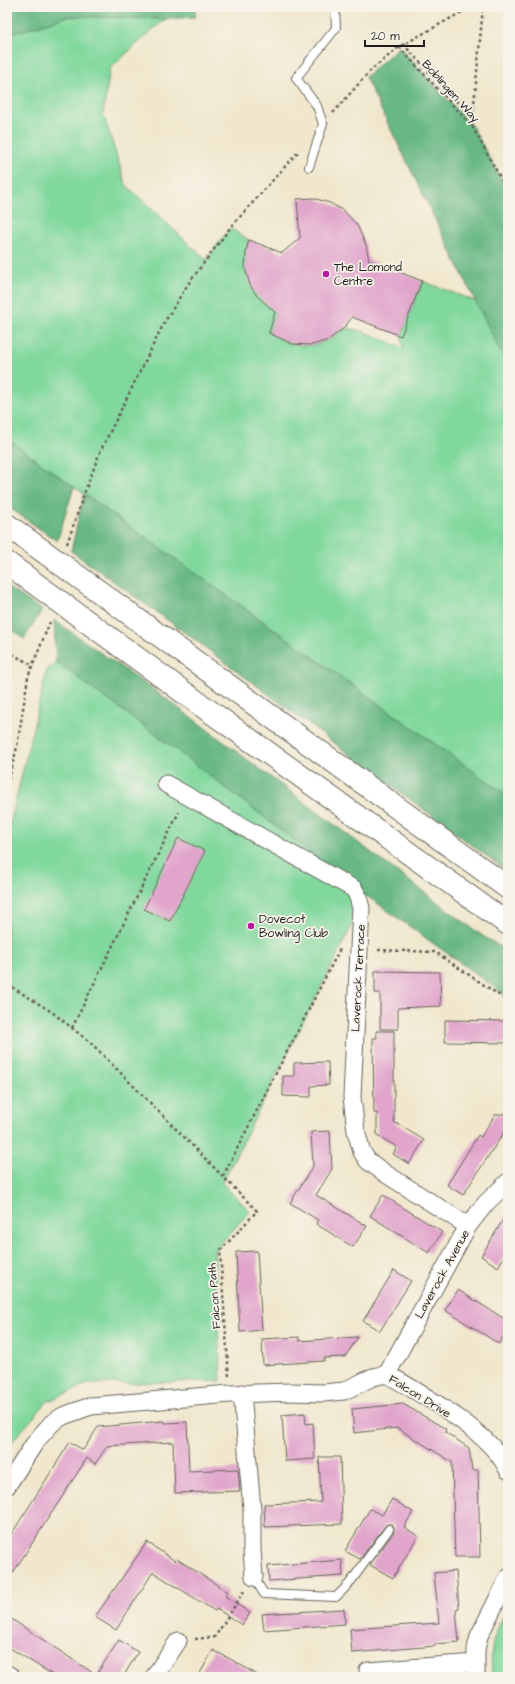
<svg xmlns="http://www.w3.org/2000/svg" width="515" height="1684" font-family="'Architects Daughter',sans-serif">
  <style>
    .green { fill: #80d89d; stroke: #4e7a5c }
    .forest { fill: #68b884; stroke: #426a50 }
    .building { fill: #e1a5cc }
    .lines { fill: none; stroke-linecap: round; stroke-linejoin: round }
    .service-casing { stroke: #66635a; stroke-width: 10 }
    .minor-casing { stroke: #66635a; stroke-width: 19 }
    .trunk-casing { stroke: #66635a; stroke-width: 24 }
    .path { stroke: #66635a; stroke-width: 2.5; stroke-dasharray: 3 3; stroke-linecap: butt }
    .service { stroke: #fff; stroke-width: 8 }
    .minor { stroke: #fff; stroke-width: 17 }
    .trunk { stroke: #fff; stroke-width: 22 }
    .poi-dot { fill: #b5179e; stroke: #f7f3e8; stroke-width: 1.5 }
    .labels { text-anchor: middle; stroke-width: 3.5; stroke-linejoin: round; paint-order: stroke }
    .street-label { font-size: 12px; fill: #1c1c1c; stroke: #f7f3e8 }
    .poi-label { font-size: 12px; fill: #1c1c1c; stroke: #f7f3e8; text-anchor: start }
  </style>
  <rect width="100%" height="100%" fill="#f7f3e8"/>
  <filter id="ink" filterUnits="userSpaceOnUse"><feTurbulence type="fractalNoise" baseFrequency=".025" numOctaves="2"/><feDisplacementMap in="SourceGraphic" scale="8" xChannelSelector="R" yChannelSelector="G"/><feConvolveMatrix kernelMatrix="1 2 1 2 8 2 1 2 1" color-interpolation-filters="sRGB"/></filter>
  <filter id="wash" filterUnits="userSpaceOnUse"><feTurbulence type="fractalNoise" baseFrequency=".012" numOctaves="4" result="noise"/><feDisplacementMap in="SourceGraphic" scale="16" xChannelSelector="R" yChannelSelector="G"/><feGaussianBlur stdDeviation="0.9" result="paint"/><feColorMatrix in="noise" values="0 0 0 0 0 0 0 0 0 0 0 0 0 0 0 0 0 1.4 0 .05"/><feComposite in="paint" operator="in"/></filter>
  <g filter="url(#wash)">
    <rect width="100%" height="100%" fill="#f0e7cd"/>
    <path class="green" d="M69,16L165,19L110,68L103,114L126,185L206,260L230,228L249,240C241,271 248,294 276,310L269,333C289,343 305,351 328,340C334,338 339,329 346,329C359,327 391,343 404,349L401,336L422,281L477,302L508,367V796L7,439V35Z
      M56,662L178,751L367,896L222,1183L250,1211L214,1251L221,1381L88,1384L48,1401L7,1447V837L47,670Z
      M508,1607V1677H492C490,1644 493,1636 508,1607Z"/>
    <path class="forest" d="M7,7H194L196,17L165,19L69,16L7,35Z
      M399,47L472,126L508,192V367L365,77Z
      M7,439L74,487L57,541L7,506Z
      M84,494L508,796V872L187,634L71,551Z
      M7,587L42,610L24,639L7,625Z
      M54,620L168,700L484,937L508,951V997L367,896L178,751L56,662Z"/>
    <g id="blocks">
      <path class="building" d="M313,198L330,203L344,211L357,225L366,245L369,260L422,281L401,336L352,317L344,328L328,340L312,345L292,344L269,333L275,312L257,296L250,285L245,268L246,251L249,240L282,253L300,238L297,199Z
        M178,838L205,851L170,921L144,909Z
        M375,971L440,972L441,1006L398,1008V1029H380V993H375Z
        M445,1020L508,1021V1043L445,1042Z
        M376,1031H394V1122L424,1140L409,1164L393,1154L397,1147L377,1135V1113H374L373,1038H377Z
        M328,1062L329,1085L311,1086V1097L283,1096V1076H294V1063Z
        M508,1113V1126L463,1195L447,1185L478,1135L481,1137L495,1115Z
        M330,1131L332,1169L316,1195L367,1226L353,1247L316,1224L318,1220L290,1203L313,1166L311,1132Z
        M383,1195L442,1232L429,1253L370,1216Z
        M508,1212V1250L498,1267L481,1256Z
        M257,1251L262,1330L240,1332L236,1252Z
        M394,1270L411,1281L380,1331L363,1321Z
        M458,1290L508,1321V1329L499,1344L445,1310Z
        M299,1337V1341L358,1337L345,1357L324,1358V1361L263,1365L262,1339Z
        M403,1404L446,1429L445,1432L469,1448L472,1470H478L480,1557H455L452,1462L397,1428L354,1433L352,1409Z
        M305,1413L306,1424L313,1423L315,1459L285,1461L282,1415Z
        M163,1421L164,1423L187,1422L189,1471L238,1469L240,1491L175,1493L173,1442L107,1446L95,1464L87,1458L7,1582V1541L70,1442L83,1450L98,1427Z
        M319,1457H340L342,1524L265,1527L264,1504L321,1502Z
        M392,1499L413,1512L404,1527L418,1536L393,1578L370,1565L394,1532V1527L392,1524H387L385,1526L360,1559L345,1551L370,1509L382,1515Z
        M147,1542L175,1561L177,1559L228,1592L225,1596L250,1613L242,1625L217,1609L215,1611L153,1572L116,1630L95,1617Z
        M342,1560L343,1576L269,1581L268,1566Z
        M456,1571L459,1608L456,1609L459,1642L435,1644V1646L352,1653L350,1629L439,1623L434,1573Z
        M344,1609L345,1624L264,1630L262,1614Z
        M7,1616L96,1675L119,1640L138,1652L123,1677H56L7,1646Z
        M213,1650L232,1660L261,1677H198Z"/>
    </g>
  </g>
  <g filter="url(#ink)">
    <use href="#blocks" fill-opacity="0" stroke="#66635a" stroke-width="1"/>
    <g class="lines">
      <g class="service-casing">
        <path id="service" d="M309,167L323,124L317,106L296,78L336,28L335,7
          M254,1577L264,1594L336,1597L349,1584L389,1529"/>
      </g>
      <g class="minor-casing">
        <path id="minor" d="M166,784L354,889L358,897L361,908L352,1097L356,1131L362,1152L368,1161L386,1174L468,1226
          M387,1374L468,1226L486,1203L508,1182
          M242,1393L252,1509V1550L254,1577
          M7,1486L36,1441L52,1423L63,1416L91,1406L230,1394L291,1392L323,1393L344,1391L373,1377L387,1374C423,1395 491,1432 508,1470
          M368,1671L476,1663
          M7,1674L12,1677
          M154,1677L178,1641
          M476,1677V1649L479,1636L508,1578"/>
      </g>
      <g class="trunk-casing">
        <path id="trunk" d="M7,525L508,888
          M7,563L201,705L508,924"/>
      </g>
      <path class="path" d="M403,44L473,119
        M399,47L472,126L508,192
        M333,113L370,71L399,47L471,7
        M472,126L483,7
        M67,544L84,494L100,452L164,323L188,284L230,228L298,152
        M7,651L32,665
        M7,786L17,747L28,677L50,622
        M378,950L435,952L508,1001
        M7,984L52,1012L92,1044L257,1211L220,1251L229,1377
        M72,1028L179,812
        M223,1176L340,949
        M195,1639L215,1637L244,1591"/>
      <use href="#service" class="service"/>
      <use href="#minor" class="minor"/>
      <use href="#trunk" class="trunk"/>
    </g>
  </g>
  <g class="poi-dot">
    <circle cx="326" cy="274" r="4"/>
    <circle cx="251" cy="926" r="4"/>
  </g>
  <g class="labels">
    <g class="street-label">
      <text transform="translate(451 91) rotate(48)" y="4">Boblingen Way</text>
      <text transform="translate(358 978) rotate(-87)" y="4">Laverock Terrace</text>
      <text transform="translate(442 1274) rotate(-61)" y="4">Laverock Avenue</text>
      <text transform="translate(214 1296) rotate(-94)" y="4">Falcon Path</text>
      <text transform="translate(420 1396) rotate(32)" y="4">Falcon Drive</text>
    </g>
    <g class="poi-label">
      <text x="334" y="271">The Lomond<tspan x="334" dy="14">Centre</tspan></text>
      <text x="259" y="923">Dovecot<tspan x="259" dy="14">Bowling Club</tspan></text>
    </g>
  </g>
  <rect width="515" height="1684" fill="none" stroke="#f7f3e8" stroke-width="24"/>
  <path d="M365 40v6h59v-6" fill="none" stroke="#1c1c1c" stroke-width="2"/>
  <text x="371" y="40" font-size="12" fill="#1c1c1c" stroke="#f7f3e8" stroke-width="3" paint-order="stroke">20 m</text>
</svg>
